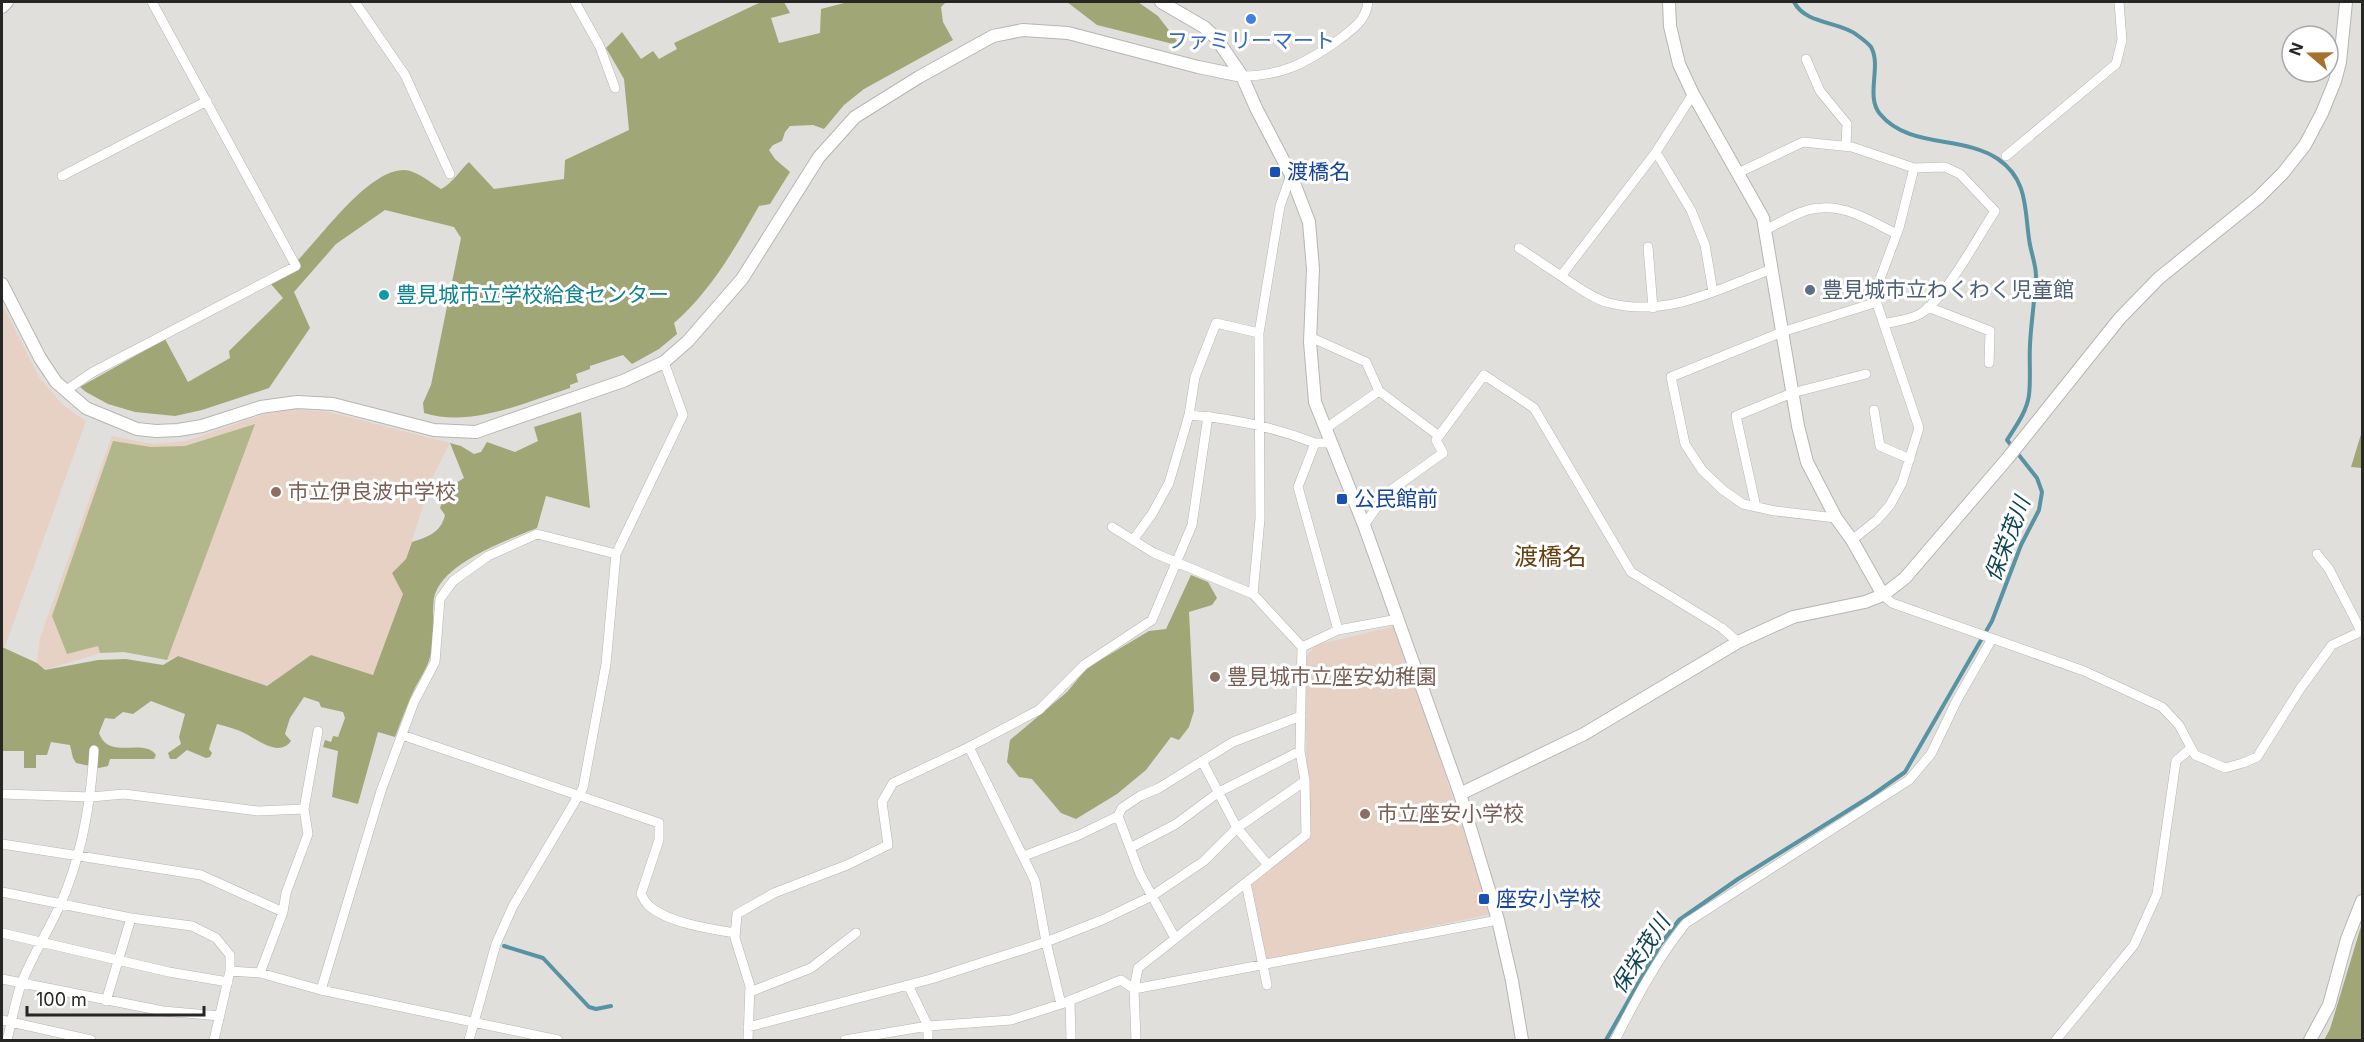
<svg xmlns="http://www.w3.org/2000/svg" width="2364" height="1042" font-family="Inter,'Noto Sans JP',sans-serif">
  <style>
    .education { fill: #e7d1c4 }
    .green { fill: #b2b78b }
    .forest { fill: #a1a676 }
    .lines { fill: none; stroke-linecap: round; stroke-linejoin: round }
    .stream { stroke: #5893a3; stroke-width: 4 }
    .minor-casing { stroke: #b6b5b2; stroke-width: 10 }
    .tertiary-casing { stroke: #b6b5b2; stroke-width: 14 }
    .minor { stroke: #fff; stroke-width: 9 }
    .tertiary { stroke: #fff; stroke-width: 12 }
    .shop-dot { fill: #3f7fe0; stroke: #fff; stroke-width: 2 }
    .transit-dot { fill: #1a4fb4; stroke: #fff; stroke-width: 2 }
    .service-dot { fill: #5c6f8a; stroke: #fff; stroke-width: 2 }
    .culture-dot { fill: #0f9aa8; stroke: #fff; stroke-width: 2 }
    .education-dot { fill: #8d6e63; stroke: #fff; stroke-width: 2 }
    .labels { text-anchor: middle; stroke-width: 6; stroke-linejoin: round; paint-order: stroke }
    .shop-label { font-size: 21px; fill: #366cbe; stroke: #fff }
    .transit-label { font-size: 21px; fill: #164399; stroke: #fff; text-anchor: start }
    .service-label { font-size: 21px; fill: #4e5e75; stroke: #fff; text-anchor: start }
    .culture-label { font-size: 21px; fill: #0d838f; stroke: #fff; text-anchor: start }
    .education-label { font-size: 21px; fill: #785e54; stroke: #fff; text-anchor: start }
    .water-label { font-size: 22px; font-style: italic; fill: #0e4451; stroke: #fff }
    .quarter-label { font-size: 24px; fill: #664011; stroke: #fff }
  </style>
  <rect width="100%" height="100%" fill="#e0dfdc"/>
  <path class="education" d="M2,304L39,377L63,405L86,421L4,649L2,647Z
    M297,409L329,412L450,443L432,478L406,559L392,573L403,594L373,675L311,655L267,686L178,656L167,660L124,652L100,653L45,670L37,663L40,638L112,436L152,444L186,441L265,414Z
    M1396,626L1491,914L1266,961L1249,884L1310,837L1306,746L1305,657L1316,645Z"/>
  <path class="green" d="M255,424L167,660L124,652L100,653L98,646L67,654L52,616L113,441L151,447L185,446Z"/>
  <path class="forest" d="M761,2H784L790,13L771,18L779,43L820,33L821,9L848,2H946L941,7L943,22L953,40L864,89L844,105L824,129L813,125L790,126L785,132L782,141L773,145L769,150L775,159L790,172L770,204L759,206C735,248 711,291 674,323L677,334L659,349L632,364L623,355L590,366V369L576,374L578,382L570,385V388C525,402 472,428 424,413L423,403L431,385L461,238L454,227L385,210L336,244L294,292L310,328L269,388L202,410L175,416L135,412L108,404L86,392L80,387L165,339L188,382L230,358L229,351L283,298L270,283C278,276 288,270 296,262C320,239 367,170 404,170C416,170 431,183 441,189C452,184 460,170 469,162L494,189L564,179L565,160L629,130L624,79L606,48L622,32L641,59L653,51L659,59L677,49L674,43Z
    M1067,2H1138L1158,16L1181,46L1097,25Z
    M581,412L590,508L546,496L537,528C508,540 441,563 434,598C431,617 437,638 430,657C427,669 419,679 414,690C407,705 401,721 395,737L378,732L358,804L332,797L338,751L323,747L325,740L331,742L333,736L338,737L345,718L343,712L321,707L319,702L304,697L290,718L285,734L291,741C278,759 255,737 240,731C233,728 225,726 217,724L209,749L212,753L210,757L206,758L187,750L176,759H170L168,753L181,744L179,737L185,714L151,701L133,714L123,712L114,719L105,718L99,733C109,761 143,737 156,755L154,759H110L108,766L99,768L76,763L73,758L70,745L51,742L47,755H36V768H24V751H2V647L37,663L45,670L98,660L126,659L163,665L178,656L267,686L311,655L373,675L403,594L392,573L406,559L412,542C427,537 441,533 445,515L440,508L449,483H456L464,478L450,443L461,446L474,454L481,452L487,442L515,452L538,441L534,427Z
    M2362,431V468L2351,467Z
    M1191,575L1208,582L1217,598L1212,605L1189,612L1194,711L1189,727L1179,740L1171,737L1146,770L1117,794L1076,819L1061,813L1032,779L1019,777L1007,762L1010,740L1067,692L1087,668L1149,631L1166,629Z
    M2362,923V1040H2324L2330,1029Z"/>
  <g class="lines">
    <path class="stream" d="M504,946L543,958L589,1007L596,1009L611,1006
      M1606,1040L1660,945L1679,920L1738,879L1871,796L1905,772L1992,621L2021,545L2039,510L2042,492L2037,478L2007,440C2016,426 2027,411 2029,395C2031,378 2029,361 2030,345C2031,322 2035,299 2036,276C2036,266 2032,255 2030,245C2024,213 2030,181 1998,159C1963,135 1909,149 1880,114C1865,96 1882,66 1871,47C1868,43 1861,38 1857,35C1840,21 1806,25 1794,2"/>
    <g class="minor-casing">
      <path id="minor" d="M355,2L405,75L450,174
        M575,2L600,47L615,88
        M1806,59L1820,91L1847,124L1846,146
        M1242,76C1282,76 1306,63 1337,41C1352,30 1366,21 1368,2
        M1693,94L1656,152L1561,276C1575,285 1593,299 1609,303C1669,318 1717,289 1772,269
        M1656,152L1691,210L1705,245L1713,292
        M2006,156L2116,64L2122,40L2119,2
        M1738,173L1803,142L1852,147L1914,168L1899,228L1874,295L1919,428L1902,483L1890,505L1877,520L1852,540
        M62,176L207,101
        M1765,230C1782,222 1802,208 1822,208C1849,206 1874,223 1897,234
        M1648,247L1653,308
        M1519,248L1561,276
        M1928,307L1990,331L1989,363
        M1884,324C1895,321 1910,320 1920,314C1946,298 1977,238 1995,211L1960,174L1945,167L1914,168
        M1259,333L1216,323L1195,377L1189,415C1233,418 1273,427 1315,443
        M1310,337L1366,362L1379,391L1439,436
        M65,391L93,372L296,266L152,2
        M1874,410L1880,446L1910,459
        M1325,429L1379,391
        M1330,443H1315L1298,487L1338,630
        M1756,507L1736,416L1792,393L1866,374
        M1836,518L1775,511L1743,504L1723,490L1702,470L1685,444L1671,377L1782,332L1877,302
        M1364,525L1387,493L1443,453L1436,440L1484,375L1534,408L1631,572L1722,628L1738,642
        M1112,527L1154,553L1253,594L1302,647L1300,751L1305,781L1306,835L1138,968L1134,989L1136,1040
        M1133,540L1152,514L1169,483L1189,415
        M2317,554L2329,569L2361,631
        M1253,594L1260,519L1259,333L1280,206L1291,175
        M1883,595L1892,603L2084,671L2162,707L2179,725L2195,755L2225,768L2243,763L2257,757L2300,689L2332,645L2362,631
        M1302,647L1338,630L1398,619
        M402,735L659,823V840L641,894C643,898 646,903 649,906C669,923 710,929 735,933
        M969,747L1039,710L1084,665L1152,620L1192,525L1208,416
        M1202,761L1237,828L1268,865
        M2,794L91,797L124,794L258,811L304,809L308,834L286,893L283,912L260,973
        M304,809L318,731
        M1118,816L1122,808L1140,796L1159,788L1233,742L1301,716
        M2,844L201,875L283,912
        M1130,848L1176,824L1219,792L1300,751
        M1024,856L1079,835L1118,816L1140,874L1175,938
        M1246,883L1267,985
        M2,892L131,918L192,926L216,938L230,955V971
        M2,933L169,972L228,982
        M2,979L163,1011L220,1016
        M908,985L928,1026V1040
        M321,990L381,791L414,702L435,662L440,599L453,581L488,556L537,534L616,554
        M750,992L811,968L856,933
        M1070,1000L1071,1040
        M106,1001L131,918
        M2,1020L91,1040
        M748,1027L931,979L1046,942L1102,920L1152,896L1204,861L1237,828L1305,781
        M7,1040C12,1021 15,1000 22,982C33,954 49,930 61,903C82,855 91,802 94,750
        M214,1040L230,971L260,973L321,990L558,1040
        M469,1040L496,944L513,906L583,788L606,664L616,554L683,415L664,362
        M748,1040L750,986L735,938L737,914L774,893L847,865L888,845L882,802L893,783L969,747L1035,881L1046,942L1061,1004
        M845,1040L928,1026L1011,1020L1061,1004L1121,980L1134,989L1498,920
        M1615,1040C1636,999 1657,959 1686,923L1909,780L1931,754L1957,700L1992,639
        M2056,1040L2134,945L2157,894L2176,761L2191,748"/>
    </g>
    <g class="tertiary-casing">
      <path id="tertiary" d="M1161,2L1204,27L1216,38L1242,76L1256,108L1291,175L1309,222L1313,269L1310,342L1315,402L1364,525L1460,794L1498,920L1512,981L1522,1040
        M1669,2L1670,26L1679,64L1693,94L1763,218L1798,426L1807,462L1836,518L1852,540L1883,595
        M2,7L7,2
        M2,284L40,358L56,382L86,408L137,429L156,431L178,430L202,426L261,407L297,402L333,404L434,430L476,432L623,381L664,362L688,341L742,279L819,157L855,117L919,77L993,36L1023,30L1068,33L1198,67L1242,76
        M1460,794L1584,734L1738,642L1793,617L1865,602L1883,595L1905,578L2007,459L2120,318L2159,278L2258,198L2283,173L2305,145L2322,113L2335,81L2340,62L2346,2
        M2310,1040L2329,1005L2347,939L2362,901"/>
    </g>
    <use href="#minor" class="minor"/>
    <use href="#tertiary" class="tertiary"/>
  </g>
  <circle class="shop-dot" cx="1251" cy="19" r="6"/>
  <g class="transit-dot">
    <rect x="1269" y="166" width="12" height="12" rx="3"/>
    <rect x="1336" y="493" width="12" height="12" rx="3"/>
    <rect x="1478" y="893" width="12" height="12" rx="3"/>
  </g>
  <circle class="service-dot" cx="1810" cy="290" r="6"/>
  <circle class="culture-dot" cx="384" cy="295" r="6"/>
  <g class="education-dot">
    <circle cx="276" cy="492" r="6"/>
    <circle cx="1215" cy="677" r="6"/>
    <circle cx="1365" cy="814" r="6"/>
  </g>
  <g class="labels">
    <g class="shop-label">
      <text x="1251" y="48">ファミリーマート</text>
    </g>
    <g class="transit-label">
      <text x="1287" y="179">渡橋名</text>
      <text x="1354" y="506">公民館前</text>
      <text x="1496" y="906">座安小学校</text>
    </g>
    <g class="service-label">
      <text x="1822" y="297">豊見城市立わくわく児童館</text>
    </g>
    <g class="culture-label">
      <text x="396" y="302">豊見城市立学校給食センター</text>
    </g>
    <g class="education-label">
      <text x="288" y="499">市立伊良波中学校</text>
      <text x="1227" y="684">豊見城市立座安幼稚園</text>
      <text x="1377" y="821">市立座安小学校</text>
    </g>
    <g class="water-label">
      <text transform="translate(2007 539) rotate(-69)" y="8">保栄茂川</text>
      <text transform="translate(1640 954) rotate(-57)" y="8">保栄茂川</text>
    </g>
    <g class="quarter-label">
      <text x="1550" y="565">渡橋名</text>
    </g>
  </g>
  <rect width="2364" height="1042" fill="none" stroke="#262625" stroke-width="6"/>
  <g transform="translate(2310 54) rotate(290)"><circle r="28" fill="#ffffff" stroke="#a8a8a8" stroke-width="1.5"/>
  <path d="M0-4.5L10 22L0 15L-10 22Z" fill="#a8702d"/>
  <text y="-9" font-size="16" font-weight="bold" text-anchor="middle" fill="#262625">N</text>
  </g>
  <path d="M27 1006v9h177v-9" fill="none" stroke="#262625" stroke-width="3"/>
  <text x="36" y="1006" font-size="18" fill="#262625" stroke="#ffffff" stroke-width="4.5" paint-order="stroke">100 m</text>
</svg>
